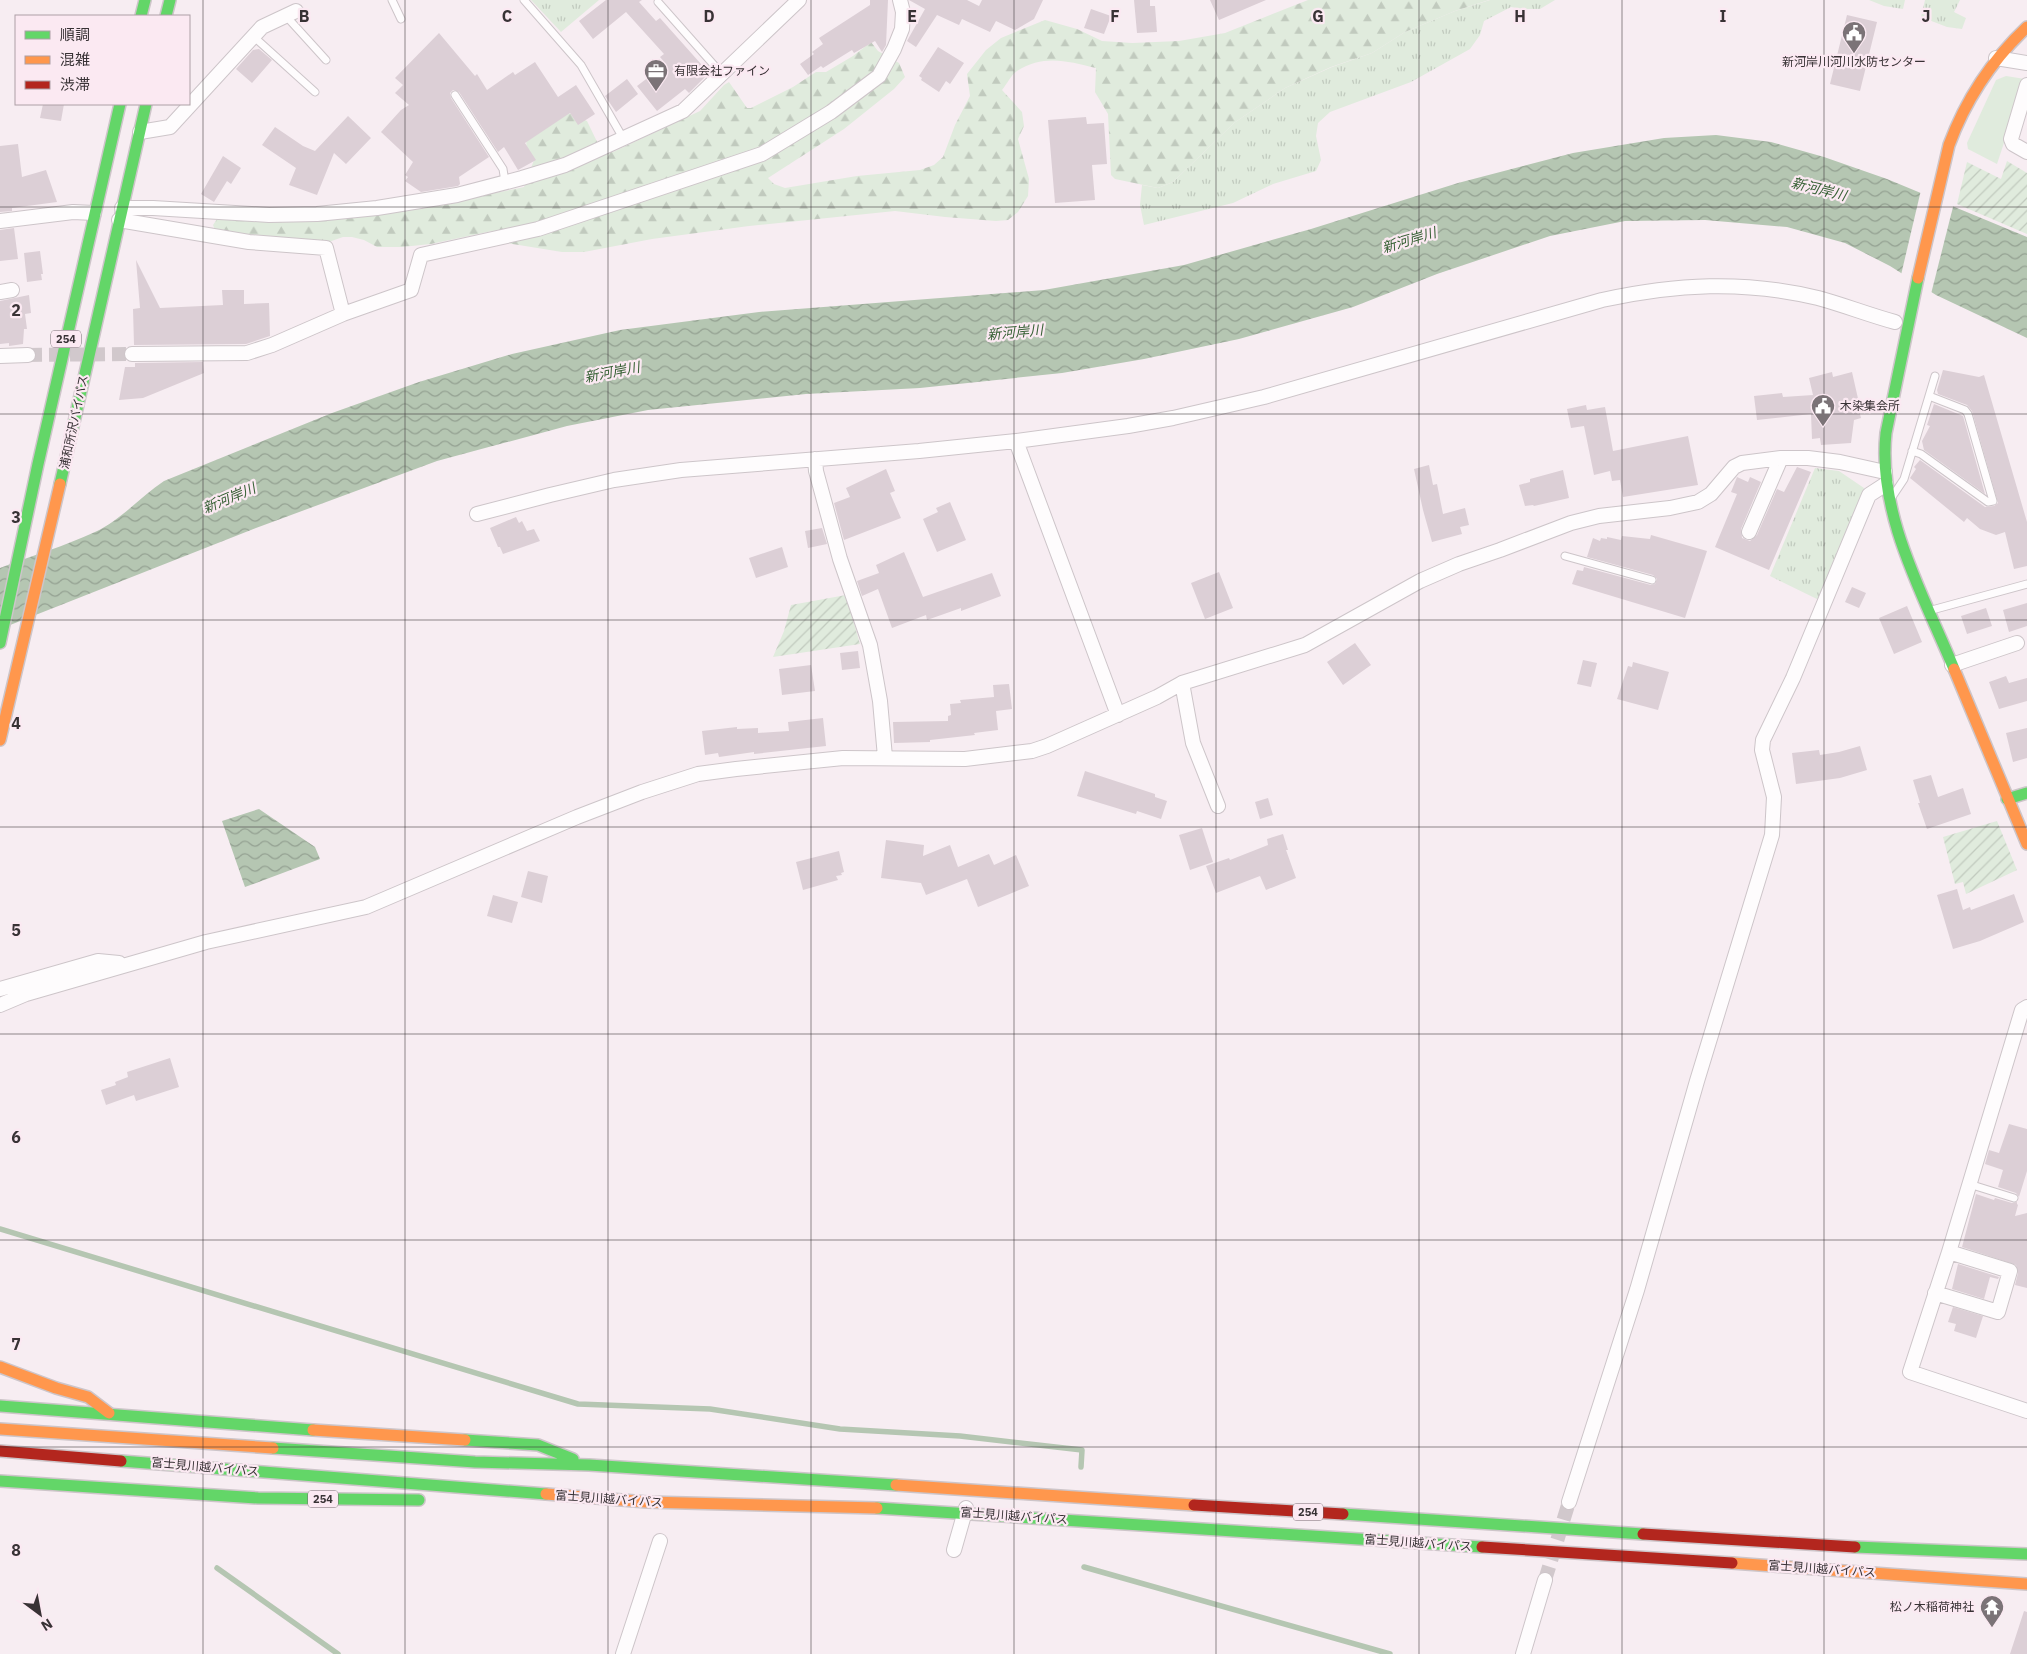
<svg xmlns="http://www.w3.org/2000/svg" width="2027" height="1654" font-family="'IBM Plex Sans','Noto Sans JP',sans-serif">
  <style>
    .grass { fill: url(#grass-tufts) }
    .forest { fill: url(#forest-firs) }
    .park { fill: #e0ebdd }
    .garden { fill: url(#garden-furrows) }
    .water { fill: url(#water-waves) }
    .pier { fill: #f7edf2 }
    .lines { fill: none; stroke-linecap: round; stroke-linejoin: round }
    .stream { stroke: #b5c6b2; stroke-width: 5.5 }
    .building { fill: #dccfd6 }
    .street-tunnel { stroke: #d1c8cc; stroke-width: 14; stroke-dasharray: 14 7; stroke-linecap: butt }
    .lane-casing { stroke: #cdc5c9; stroke-width: 9 }
    .street-casing { stroke: #cdc5c9; stroke-width: 16 }
    .fast-casing { stroke: #cdc5c9; stroke-width: 14 }
    .slow-casing { stroke: #cdc5c9; stroke-width: 14 }
    .jam-casing { stroke: #cdc5c9; stroke-width: 14 }
    .lane { stroke: #fefcfd; stroke-width: 7 }
    .street { stroke: #fefcfd; stroke-width: 14 }
    .fast { stroke: #63d668; stroke-width: 11 }
    .slow { stroke: #ff974d; stroke-width: 11 }
    .jam { stroke: #b3261e; stroke-width: 11 }
    .grid { fill: none; stroke: #383235; stroke-width: 1; stroke-opacity: 0.55 }
    .labels { text-anchor: middle; stroke-width: 4.5; stroke-linejoin: round; paint-order: stroke }
    .shield { fill: #fbe9f2; stroke: #72696e; stroke-width: 1 }
    .shield-label { font-size: 11px; font-weight: bold; fill: #383235 }
    .poi-label { font-size: 12px; fill: #383235; stroke: #fbe9f2; text-anchor: start }
    .street-label { font-size: 12px; fill: #383235; stroke: #fbe9f2 }
    .water-label { font-size: 14px; font-style: italic; fill: #376135; stroke: #fbe9f2 }
    .grid-label { font-size: 16px; text-anchor: middle; font-weight: bold; fill: #383235; stroke: #fbe9f2; stroke-width: 4.5; stroke-linejoin: round; paint-order: stroke }
  </style>
  <defs>
    <pattern id="grass-tufts" width="24" height="20" patternUnits="userSpaceOnUse" patternTransform="scale(1.25)"><rect width="24" height="20" fill="#e0ebdd"/><path d="M3 7l-1-3M5 7V3M7 7l1-3M15 17l-1-3M17 17v-4M19 17l1-3" fill="none" stroke="#c1cabe"/></pattern>
    <pattern id="forest-firs" width="22" height="20" patternUnits="userSpaceOnUse" patternTransform="scale(1.25)"><rect width="22" height="20" fill="#e0ebdd"/><path d="M5 1l3.5 6h-7zM16 11l3.5 6h-7z" fill="#c1cabe"/></pattern>
    <pattern id="garden-furrows" width="10" height="10" patternUnits="userSpaceOnUse" patternTransform="scale(1.25)"><rect width="10" height="10" fill="#e0ebdd"/><path d="M-1 1l2-2M0 10L10 0M9 11l2-2" fill="none" stroke="#c1cabe"/></pattern>
    <pattern id="water-waves" width="16" height="10" patternUnits="userSpaceOnUse" patternTransform="scale(1.25)"><rect width="16" height="10" fill="#b5c6b2"/><path d="M0 5q4-4 8 0t8 0" fill="none" stroke="#94a192"/></pattern>
  </defs>
  <rect width="100%" height="100%" fill="#f7edf2"/>
  <path class="grass" d="M531,0H599L561,32Z
    M1490,0H1555L1540,9H1523L1511,7L1484,21L1480,35L1470,49L1411,82L1330,112L1318,123L1316,136L1321,160L1316,171L1273,184L1233,203L1144,225L1140,205L1142,185L1158,188L1173,182L1234,123L1285,88L1332,67L1372,53L1405,32L1455,11Z
    M1869,0H1905L1903,9L1884,6Z
    M1925,0H1960L1954,12L1966,18L1962,29L1947,27L1921,17Z
    M1815,468L1839,471L1864,488L1863,493L1819,600L1770,576Z"/>
  <path class="forest" d="M1308,0H1489L1455,11L1405,32L1372,53L1331,67L1285,88L1234,123L1173,182L1158,188L1115,179L1111,175L1108,114L1095,92L1096,68C1067,61 1044,54 1017,71C1011,75 1007,84 1002,90L1022,112L1024,126L1018,139L1029,179L1028,196L1018,212L1008,220L996,221L945,217L895,211L749,226L652,239L584,252H562L507,243L492,231L431,244L402,247H377L364,240L352,237H343L323,244L252,239L215,230L213,225L217,219C248,220 279,222 309,220C382,216 453,202 524,187L534,160L527,153L526,138L557,108L587,121L602,152H613L700,111L724,85L729,82L747,108H751L793,87L816,72H826L853,56L871,42L878,51L899,63L905,77L894,89L844,129L768,178L774,184L785,188L857,176L920,170L934,165L943,157L955,125L970,96L967,74L986,50L1001,38L1045,20L1077,29L1102,41L1132,43L1179,41L1225,33Z"/>
  <path class="park" d="M2006,76L2025,79L1997,164L1968,149L1967,143L1996,80Z"/>
  <path class="garden" d="M2007,161L2027,173V234L1957,204L1967,162L2001,179Z
    M846,595L860,644L773,657L784,631L791,605Z
    M1997,821L2017,870L1966,894L1963,882L1955,884L1943,837Z"/>
  <path class="water" d="M1716,135L1771,142L1824,157L1887,179L2027,237V338L1936,295L1890,266L1845,243L1787,227L1705,220L1625,221L1550,236L1437,274L1353,307L1239,339L1144,359L1062,373L920,388L806,394L648,410L567,426L437,461L256,528L0,629V568C31,556 65,546 95,532C121,520 140,497 164,481L332,413L419,382L512,354L620,330L759,312L1044,290L1184,265L1311,229L1458,183L1573,153L1664,138Z
    M259,809L315,847L320,859L245,887L222,821Z"/>
  <path class="pier" d="M1921,190L1954,203L1931,294L1901,275Z"/>
  <g class="lines">
    <path class="stream" d="M0,1229L578,1404L710,1409L840,1429L960,1436L1082,1450L1081,1467
      M1084,1567L1390,1654
      M217,1568L338,1654"/>
  </g>
  <path class="building" d="M606,0H642L639,2L656,21L660,18L709,73L689,93L685,89L657,111L637,86L666,64L660,57L664,54L626,12L593,39L579,21Z
    M870,0H888L886,45L882,52L875,41L854,53L852,50L823,68L821,66L808,75L800,64L814,54L812,52L823,44L819,38L870,5Z
    M909,0H967L979,6L982,0H1043L1034,19L1015,30L996,21L990,32L962,19L959,25L937,15L916,47L907,41L925,9Z
    M1134,0H1150V6H1155L1157,32L1137,33Z
    M1210,0H1266L1219,20Z
    M1091,9L1111,16L1104,34L1084,28Z
    M1847,15L1877,22L1860,91L1830,84Z
    M439,33L475,76L477,74L487,90L513,72L515,75L535,62L558,97L576,85L595,114L578,125L570,113L525,143L536,160L518,170L504,147L498,152L459,92L453,90L450,93L451,98L489,157L459,177L460,184L458,186L421,192L405,181L408,177L405,175L413,162L381,132L401,110L409,105L395,93L403,85L395,78Z
    M938,47L964,63L950,84L946,81L939,92L921,80L922,78L919,76Z
    M259,49L272,60L252,83L236,69L253,50Z
    M627,79L638,94L616,112L605,96Z
    M43,104H64L61,121L40,118Z
    M348,116L371,138L346,164L334,153L317,195L289,185L296,168L262,145L275,127L303,146L315,151Z
    M1086,117L1087,124L1104,123L1107,164L1092,165L1095,200L1055,203L1048,120Z
    M18,144L22,177L46,170L57,202L12,208V211L0,212V146Z
    M223,156L241,168L231,184L227,181L214,202L201,194Z
    M14,228L18,259L0,261V230Z
    M40,251L43,274H41L42,280L27,282L24,253Z
    M136,260L160,308L223,305L222,290H244V304L269,303L270,336L246,344L134,345L133,309L140,308Z
    M29,295L31,313L25,314L27,329H24L23,344L9,346V343L0,344V301Z
    M203,362L204,373L143,398L119,400L125,367H135V363Z
    M1943,370L1979,377L1984,375L2027,522V566L2014,569L2005,532L1996,535L1980,529L1967,518L1964,522L1910,478L1916,469L1914,467L1920,460L1985,507L1994,506L1998,503L1972,411L1967,405L1938,394L1937,390Z
    M1832,372L1833,377L1852,372L1859,403H1857L1861,418L1854,420L1851,443L1821,445L1820,438L1812,439L1811,414L1757,420L1754,396L1782,393L1783,397L1813,395L1809,378Z
    M1934,404L1963,416L1985,494L1924,450L1922,441L1930,426L1927,425Z
    M1586,405L1587,410L1605,407L1613,451L1688,436L1698,485L1623,497L1620,480L1612,481L1610,471L1594,475L1584,426L1571,428L1567,409Z
    M1429,465L1433,485L1437,484L1443,514L1465,508L1469,525L1460,527L1462,534L1432,542L1423,510L1414,469Z
    M1797,467L1811,472L1769,570L1715,547L1737,494L1731,492L1737,477L1748,482L1750,477L1761,482L1741,529L1742,538L1750,541L1757,535L1777,489L1784,492Z
    M886,469L895,491L890,493L901,518L844,540L834,503L850,497L846,488Z
    M1563,470L1569,498L1534,506L1533,505L1525,506L1519,485L1530,482V479Z
    M950,502L966,540L937,552L923,519L938,512L936,508Z
    M516,517L519,523L522,521L527,531L534,529L540,541L503,554L500,547H498L490,528Z
    M822,528L827,544L808,548L805,531Z
    M1651,535L1707,551L1685,618L1572,584L1577,570L1583,571L1584,567L1651,585L1655,584L1657,579L1653,575L1587,557L1593,538L1600,541L1601,538L1607,539V537L1621,540L1622,536L1650,539Z
    M782,547L788,567L756,578L749,558Z
    M904,552L923,597L992,573L1001,596L961,611V608L927,620L926,615L892,628L878,589L862,596L857,581L879,573L876,565Z
    M1219,572L1233,608L1205,619L1191,583Z
    M1852,587L1866,593L1859,608L1845,602Z
    M2027,603V626L2009,632L2003,610Z
    M1907,606L1922,642L1894,654L1879,618Z
    M1986,608L1992,626L1967,634L1961,616Z
    M1355,643L1371,665L1343,685L1327,662Z
    M858,651L860,668L842,670L840,653Z
    M1583,660L1597,663L1591,687L1577,684Z
    M1633,662L1669,672L1658,710L1617,699L1628,666L1632,667Z
    M811,665L815,691L782,695L779,669Z
    M2006,676L2009,683L2027,678V701L1999,709L1989,682Z
    M1009,684L1012,709L996,711L998,730L974,733L975,735L930,740V742L894,743L893,722L948,721V716L951,715L950,704L961,703L960,700L994,697L993,685Z
    M823,718L826,746L754,754V752L719,757L718,753L705,755L702,731L737,727V729L758,728V733L789,731L788,722Z
    M2027,728V758L2013,762L2006,733Z
    M1860,746L1867,770L1840,778L1796,784L1792,753L1819,750L1820,755L1839,752Z
    M1085,771L1155,794V797L1167,801L1161,819L1137,811L1136,814L1077,796Z
    M1931,775L1938,797L1963,788L1971,814L1927,829L1918,803H1920L1913,780Z
    M1268,798L1273,815L1260,819L1255,802Z
    M1202,828L1213,862L1190,870L1179,835Z
    M1283,834L1288,850H1286L1296,878L1266,890L1260,876L1216,893L1206,866L1229,858L1230,860L1268,845L1267,839Z
    M886,840L924,845L923,856L950,845L958,867L989,854L994,865L1016,855L1029,886L978,907L967,879L926,895L921,883L881,878Z
    M839,851L844,872L841,873L842,875L836,876L838,880L803,890L796,862Z
    M528,871L548,876L542,903L521,897Z
    M1957,889L1963,910L1970,907L1971,910L2014,894L2024,922L1980,941L1953,949L1937,895Z
    M493,895L518,902L512,923L487,916Z
    M170,1058L179,1087L136,1101L134,1095L106,1105L101,1090L116,1085L115,1082L128,1077L127,1072Z
    M2009,1124L2027,1129V1171L2019,1197L2016,1193L1998,1187L2003,1170L1985,1164L1989,1150L1999,1153Z
    M1976,1194L1994,1200L1995,1198L2012,1203L2017,1202V1204L2018,1205L2015,1216L2027,1213V1288L2015,1285L2018,1273L2016,1265L1962,1247Z
    M1958,1264L1999,1277L1998,1279L1990,1277L1984,1299L1952,1289Z
    M1953,1307L1983,1316L1976,1338L1954,1331L1956,1324L1948,1322Z
    M2024,1611L2027,1612V1654H2010Z"/>
  <g class="lines">
    <path class="street-tunnel" d="M28,355L132,354
      M1545,1580L1569,1502"/>
    <g class="lane-casing">
      <path id="lane" d="M392,0L401,19
        M524,0L581,65L623,138
        M658,2L721,73
        M286,16L326,60
        M253,36L315,92
        M455,95L503,169L505,182
        M1912,451L1921,454L1988,502L1993,501L1968,414L1965,410L1929,396
        M1892,497L1904,479L1935,376
        M1565,556L1652,580
        M1932,610L2027,584
        M1969,1184L2014,1198"/>
    </g>
    <g class="street-casing">
      <path id="street" d="M1996,58L2027,63
        M2027,85L2011,139L2013,144L2027,152
        M140,132L170,127L262,27L296,11
        M122,208H153L269,215L317,214L377,208L457,195L522,178L565,165L683,111L799,0
        M119,220L249,242L326,248L343,314
        M0,221L73,212L94,213
        M0,292L12,290
        M132,354L247,353L272,345L343,314L411,290L421,255L538,229L762,154L831,112L879,76L894,49L902,29L903,12L900,0
        M0,356L28,355
        M1016,441L1118,715
        M815,459L816,471L840,559L870,645L880,701L885,757
        M477,514L550,495L614,480L681,470L919,451L1016,441L1128,426L1173,418L1264,397L1602,300C1675,284 1744,280 1818,298C1844,305 1869,315 1895,322
        M1749,532L1781,458
        M1952,665L2017,643
        M1182,683L1193,743L1218,806
        M0,989L98,961L119,963
        M0,1005L26,994L206,942L366,907L577,817L642,792L698,774L736,769L843,758L965,759L1032,751L1047,746L1157,697L1182,683L1305,645L1420,581L1459,564L1500,550L1571,523L1599,516L1670,508L1698,502L1711,494L1734,467L1742,463L1781,458H1808L1840,462L1885,472
        M2027,1007L2022,1010L1949,1252L1910,1372L2027,1411
        M1935,1293L1998,1312L2010,1271L1949,1252
        M1569,1502L1637,1290L1697,1081L1772,835L1774,797L1762,750L1763,740L1793,678L1869,495L1886,484
        M954,1550L966,1508
        M623,1654L660,1541
        M1523,1654L1545,1580"/>
    </g>
    <g class="fast-casing">
      <path id="fast" d="M141,16L145,0
        M166,16L170,0
        M1918,278L1886,433C1877,514 1924,596 1954,669
        M60,484L146,104
        M0,643L38,464L120,104
        M2007,799L2027,793
        M0,1406L313,1430
        M465,1440L538,1445L573,1459
        M273,1448L475,1462L589,1465L896,1485
        M121,1461L546,1494
        M0,1481L258,1498L419,1500
        M877,1508L1482,1547
        M1343,1514L1643,1534
        M1855,1547L2027,1554"/>
    </g>
    <g class="slow-casing">
      <path id="slow" d="M1918,278L1949,145C1966,99 1991,61 2027,27
        M1954,669L2027,844
        M0,740L60,484
        M0,1367L56,1388L88,1397L109,1413
        M0,1429L273,1448
        M313,1430L465,1440
        M896,1485L1194,1505
        M546,1494L647,1502L877,1508
        M1732,1563L2027,1584"/>
    </g>
    <g class="jam-casing">
      <path id="jam" d="M0,1451L121,1461
        M1194,1505L1343,1514
        M1643,1534L1855,1547
        M1482,1547L1732,1563"/>
    </g>
    <use href="#lane" class="lane"/>
    <use href="#street" class="street"/>
    <use href="#fast" class="fast"/>
    <use href="#slow" class="slow"/>
    <use href="#jam" class="jam"/>
  </g>
  <path class="grid" d="M203,0V1654M405,0V1654M608,0V1654M811,0V1654M1014,0V1654M1216,0V1654M1419,0V1654M1622,0V1654M1824,0V1654M0,207H2027M0,414H2027M0,620H2027M0,827H2027M0,1034H2027M0,1240H2027M0,1447H2027"/>
  <defs>
    <g id="civic-pin" transform="scale(1.25)"><path d="M0 17L-7.5 6A9.5 9.5 0 1 1 7.5 6Z" fill="#7b7377" stroke="#fbe9f2"/><path d="M-.6-6.5H3V-4.5H.6V-3L4-1V1h2V6H-6V1h2V-1L-.6-3ZM-1.2 2.5V6h2.4V2.5Z" fill="#fff"/></g>
    <g id="office-pin" transform="scale(1.25)"><path d="M0 17L-7.5 6A9.5 9.5 0 1 1 7.5 6Z" fill="#7b7377" stroke="#fbe9f2"/><path d="M-6-3h4V-5.5h4V-3h4V5H-6ZM-1-4.5V-3h2v-1.5ZM-6 0V1H6V0Z" fill="#fff"/></g>
    <g id="temple-pin" transform="scale(1.25)"><path d="M0 17L-7.5 6A9.5 9.5 0 1 1 7.5 6Z" fill="#7b7377" stroke="#fbe9f2"/><path d="M0-6L5-2H3V0L6.5 2.5H4V6H1.5V3h-3V6H-4V2.5H-6.5L-3 0V-2H-5Z" fill="#fff"/></g>
  </defs>
  <g fill-rule="evenodd">
    <use href="#civic-pin" x="1854" y="33"/>
    <use href="#office-pin" x="656" y="71"/>
    <use href="#civic-pin" x="1823" y="406"/>
    <use href="#temple-pin" x="1992" y="1607"/>
  </g>
  <g class="labels">
    <g class="shield">
      <rect x="51" y="330.5" width="30" height="17" rx="4"/>
      <rect x="308" y="1490.5" width="30" height="17" rx="4"/>
      <rect x="1293" y="1503.5" width="30" height="17" rx="4"/>
    </g>
    <g class="shield-label">
      <text x="66" y="343">254</text>
      <text x="323" y="1503">254</text>
      <text x="1308" y="1516">254</text>
    </g>
    <g class="poi-label">
      <text x="1854" y="66" text-anchor="middle">新河岸川河川水防センター</text>
      <text x="674" y="75">有限会社ファイン</text>
      <text x="1840" y="410">木染集会所</text>
      <text x="1974" y="1611" text-anchor="end">松ノ木稲荷神社</text>
    </g>
    <g class="street-label">
      <text transform="translate(74 422) rotate(-78)" y="4">浦和所沢バイパス</text>
      <text transform="translate(205 1467) rotate(5)" y="4">富士見川越バイパス</text>
      <text transform="translate(609 1499) rotate(4)" y="4">富士見川越バイパス</text>
      <text transform="translate(1014 1516) rotate(4)" y="4">富士見川越バイパス</text>
      <text transform="translate(1418 1543) rotate(4)" y="4">富士見川越バイパス</text>
      <text transform="translate(1822 1569) rotate(4)" y="4">富士見川越バイパス</text>
    </g>
    <g class="water-label">
      <text transform="translate(1819 189) rotate(14)" y="5">新河岸川</text>
      <text transform="translate(1409 240) rotate(-17)" y="5">新河岸川</text>
      <text transform="translate(1015 332) rotate(-5)" y="5">新河岸川</text>
      <text transform="translate(612 372) rotate(-11)" y="5">新河岸川</text>
      <text transform="translate(229 498) rotate(-23)" y="5">新河岸川</text>
    </g>
  </g>
  <g class="grid-label">
    <text x="304" y="22">B</text>
    <text x="507" y="22">C</text>
    <text x="709" y="22">D</text>
    <text x="912" y="22">E</text>
    <text x="1115" y="22">F</text>
    <text x="1318" y="22">G</text>
    <text x="1520" y="22">H</text>
    <text x="1723" y="22">I</text>
    <text x="1926" y="22">J</text>
    <text x="16" y="316">2</text>
    <text x="16" y="523">3</text>
    <text x="16" y="729">4</text>
    <text x="16" y="936">5</text>
    <text x="16" y="1143">6</text>
    <text x="16" y="1350">7</text>
    <text x="16" y="1556">8</text>
  </g>
  <rect x="15" y="15" width="175" height="90" fill="#fbe9f2" stroke="#ada0a6"/>
  <rect x="25" y="31" width="25" height="8" fill="#63d668" stroke="#ada0a6"/>
  <text x="60" y="40" font-size="15" fill="#383235">順調</text>
  <rect x="25" y="56" width="25" height="8" fill="#ff974d" stroke="#ada0a6"/>
  <text x="60" y="65" font-size="15" fill="#383235">混雑</text>
  <rect x="25" y="81" width="25" height="8" fill="#b3261e" stroke="#ada0a6"/>
  <text x="60" y="90" font-size="15" fill="#383235">渋滞</text>
  <g transform="translate(40 1614) rotate(148)" stroke="#fbe9f2" stroke-width="4" paint-order="stroke">
  <path d="M0-4L9 19L0 12L-9 19Z" fill="#383235"/>
  <text y="-8" font-size="14" font-weight="bold" text-anchor="middle" fill="#383235">N</text>
  </g>
</svg>
